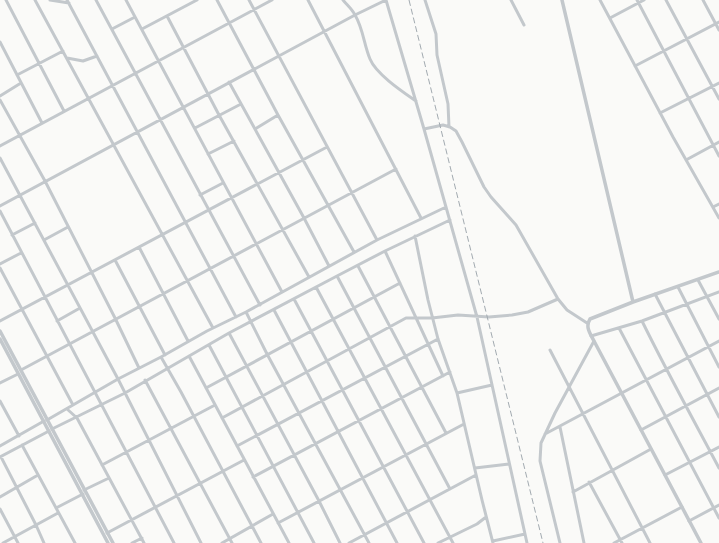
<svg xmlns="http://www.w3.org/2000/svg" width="719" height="543" font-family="Karla,sans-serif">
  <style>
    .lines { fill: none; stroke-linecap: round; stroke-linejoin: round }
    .minor { stroke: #c3c8cc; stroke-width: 3 }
    .tertiary { stroke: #c3c8cc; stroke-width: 3.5 }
    .rail { stroke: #a2aab0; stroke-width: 1; stroke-dasharray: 6 3; stroke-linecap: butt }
  </style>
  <rect width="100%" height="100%" fill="#fafaf8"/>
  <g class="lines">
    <path class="minor" d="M6,0L64,111
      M35,0L213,328
      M50,0L69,3
      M67,0L236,317
      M96,0L260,305
      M126,0L282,292
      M217,0L278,115L354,252
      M249,0L377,240
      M308,0L421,218
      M343,0C347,5 352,9 355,15C363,28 364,45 370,59C376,74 403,92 416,101
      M386,0L424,129L477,317L527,543
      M425,0L436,34L437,55L448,104L449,127
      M511,0L524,25
      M600,0L673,137L719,218
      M637,0L719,156
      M666,0L719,99
      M703,0L719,30
      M167,16L219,115L309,277
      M610,18L644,0
      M112,29L135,17
      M142,29L197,0
      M0,42L42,123
      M67,58L83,61L97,56
      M635,66L719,22
      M17,75L63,51
      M229,82L304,218L329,266
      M0,96L21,83
      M0,100L45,181L115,318L139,368
      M660,113L719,83
      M195,128L241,104
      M255,129L278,115
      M424,129L443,125L450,127L456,131L462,142L484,187L491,197L516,225L558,299L567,310L587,323
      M0,146L272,0
      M208,154L234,141
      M0,158L118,379L201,543
      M686,160L719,142
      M200,195L223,183
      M0,206L355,15L386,0
      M713,207L719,204
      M0,211L174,543
      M12,235L35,223
      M415,236L428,300L438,339L457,393L482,500L493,543
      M44,240L68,227
      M139,247L188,341
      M385,251L443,376
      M115,260L165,355
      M0,264L21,253
      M358,266L446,433
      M0,268L73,405
      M337,276L450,489
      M698,280L719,319
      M316,287L453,543
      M678,287L719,367
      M655,294L719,417
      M294,299L424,543
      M274,310L397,543
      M246,312L267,354L369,543
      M0,321L327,147
      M57,321L80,308
      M642,321C666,370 693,419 719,468
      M619,328L719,518
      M229,333L319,501L340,543
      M591,336L642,321L719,292
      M209,345L314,543
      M550,350L650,543
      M189,356L289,543
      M161,357L181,392L261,543
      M21,370L396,169
      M145,380L232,543
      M0,383L18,374
      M206,388L400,283
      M457,393L492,385
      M0,401L19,436
      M67,409L77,418L144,543
      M222,418L406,318H432L458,315L489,317L512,315L528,312L558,299
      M47,420L118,379L161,357L207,331L246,312L377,240L446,207
      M560,427L584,543
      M52,429L125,393L229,333L337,276L385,251L450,220
      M641,430L719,388
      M545,434L719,341
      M22,445L75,543
      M0,446L44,421
      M237,446L438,339
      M0,457L49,431
      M1,457L36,525L44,543
      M102,465L215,405
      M475,468L509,464
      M665,475L719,447
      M253,477L450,372
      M589,482L622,543
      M84,490L109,478
      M573,492L651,449
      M0,497L38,475
      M56,508L83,494
      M0,509L18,543
      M689,521L719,505
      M278,523L464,424
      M107,533L244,460
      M493,541L525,534
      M3,543L58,513
      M132,543L142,538
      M222,543L273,514
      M349,543L476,475
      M438,543L477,524L486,517
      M560,543L540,461L541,443L555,413L594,341
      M614,543L682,507"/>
    <path class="tertiary" d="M562,0L633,302
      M0,331L113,543
      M0,339L108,543
      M701,543L594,341C590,333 585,327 590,319L633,302L719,272"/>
    <path class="rail" d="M409,0L543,543"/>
  </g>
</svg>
